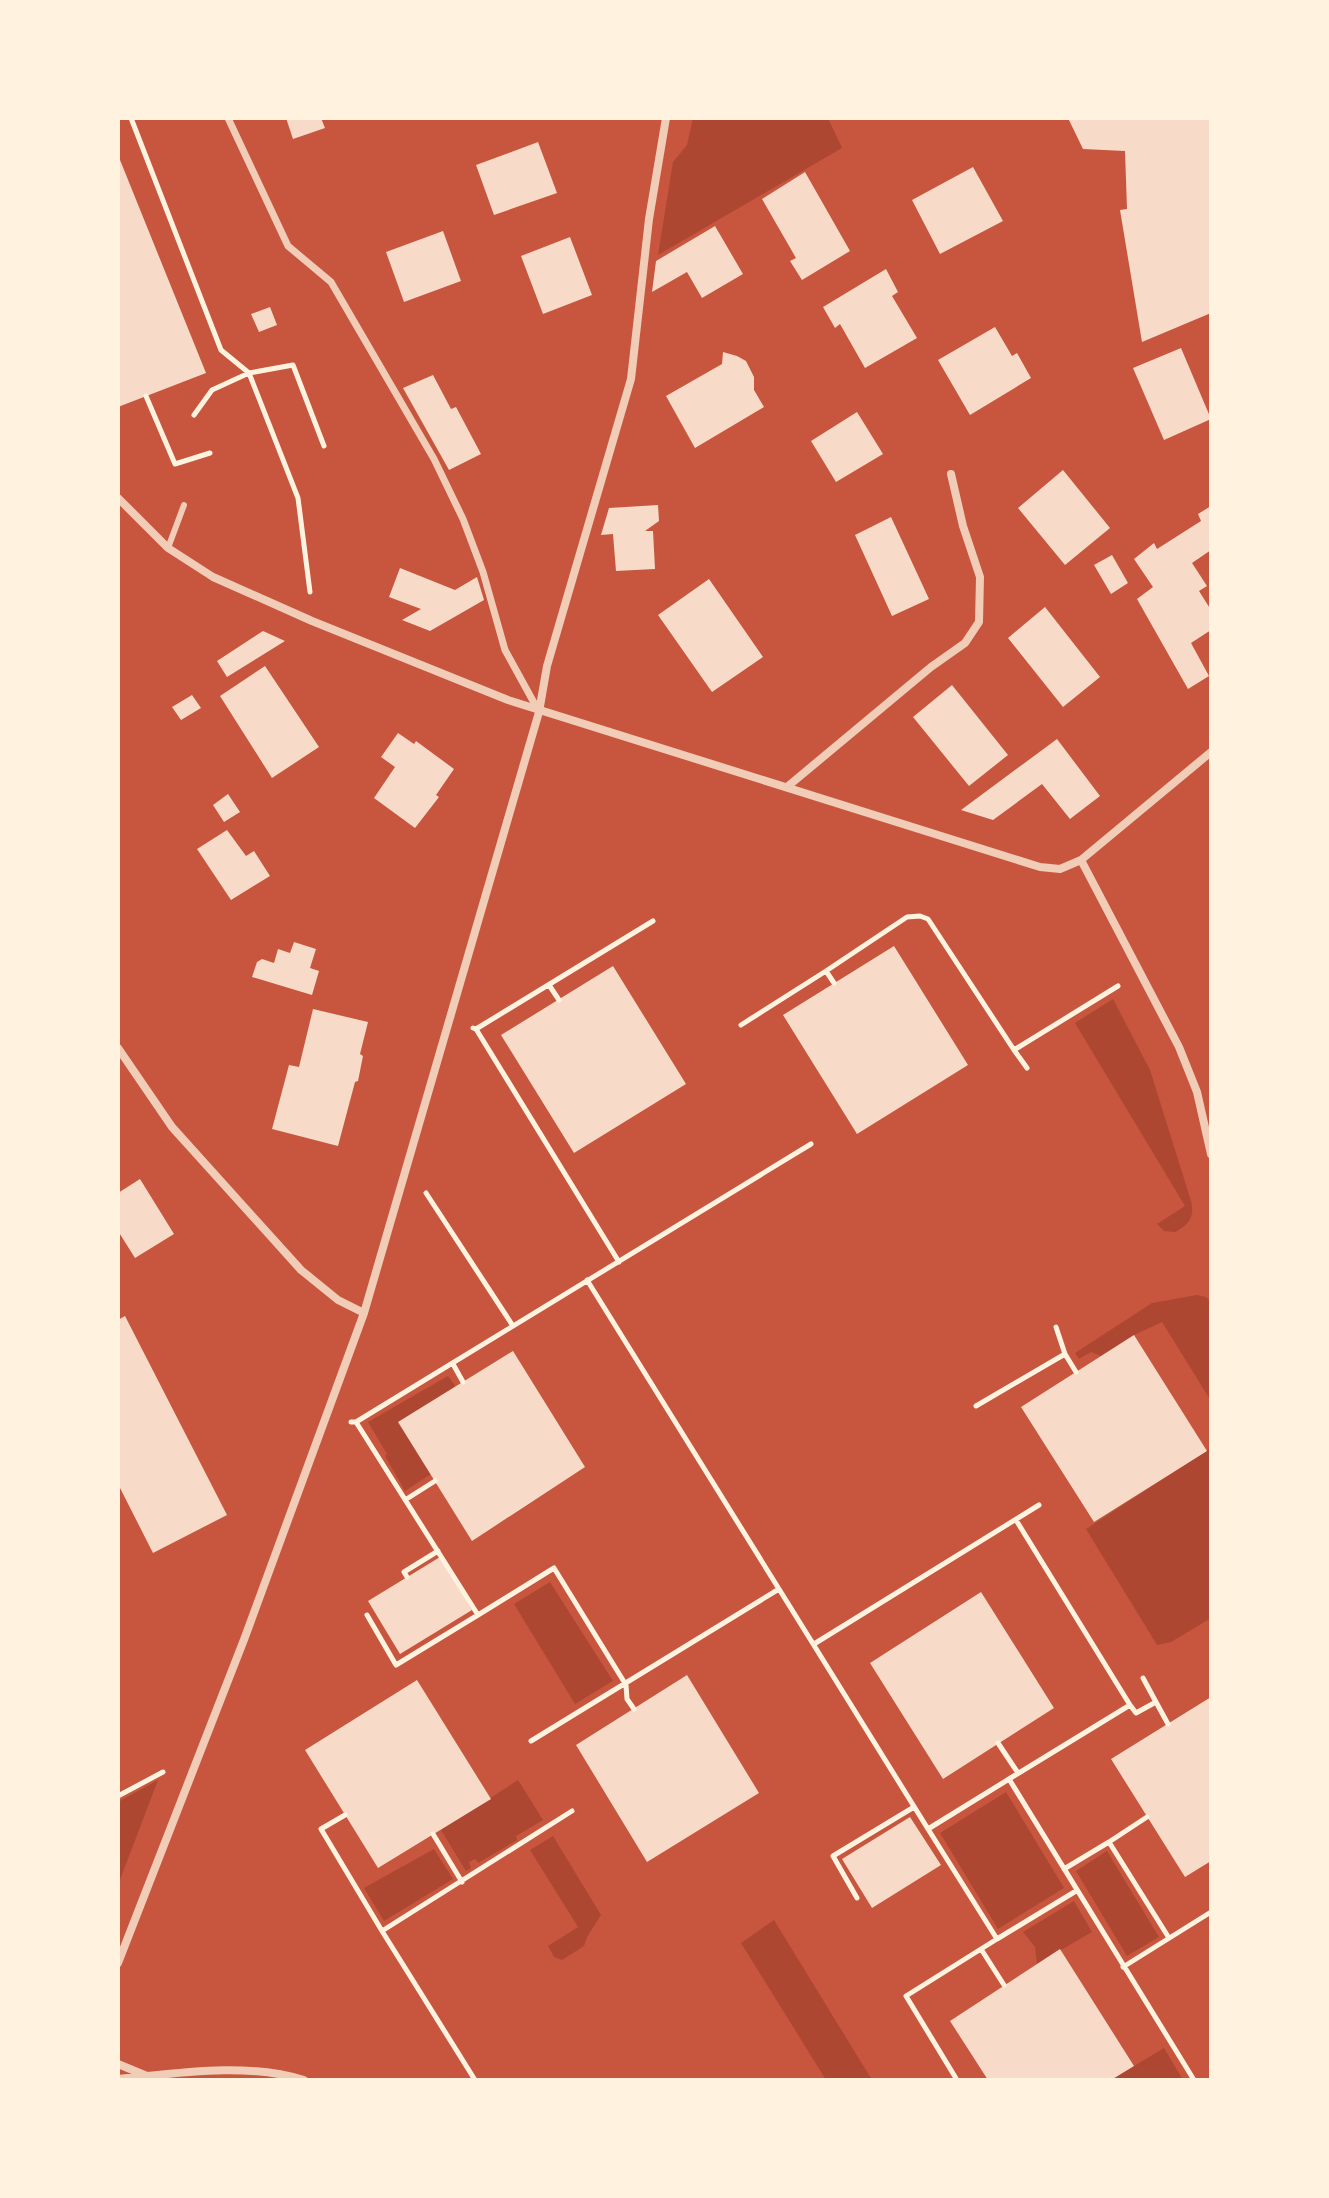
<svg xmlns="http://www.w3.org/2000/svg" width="1329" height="2198" font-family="Raleway,sans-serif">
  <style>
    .green { fill: #ae4732 }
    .building { fill: #f7dbc8 }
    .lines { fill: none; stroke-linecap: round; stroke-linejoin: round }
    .path { stroke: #fff3e0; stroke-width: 5 }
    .service { stroke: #f1ccb7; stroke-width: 6 }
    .pedestrian { stroke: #f1ccb7; stroke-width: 7 }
    .minor { stroke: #f1ccb7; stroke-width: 8 }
  </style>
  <rect width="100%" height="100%" fill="#c8553d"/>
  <path class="green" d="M693,118H828L842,148L658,255L673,162L687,145Z
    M1113,999L1150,1070L1191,1201C1195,1217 1189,1225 1175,1232L1164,1231L1157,1224L1185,1206L1075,1023Z
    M1197,1295L1206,1297L1211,1302V1401L1162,1322L1134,1335L1101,1356L1091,1352L1079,1359L1075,1353L1152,1303Z
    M448,1376L456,1387L431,1474L405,1491L385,1456L387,1454L368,1422Z
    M1211,1448V1618L1171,1642L1157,1645L1086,1529Z
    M550,1582L613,1681L575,1704L514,1604Z
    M158,1780L118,1885V1802Z
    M518,1780L543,1820L516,1836L517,1840L478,1863L475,1859L469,1862L471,1868L466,1871L441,1830Z
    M1006,1792L1064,1888L998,1929L940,1833Z
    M553,1836L601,1915L587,1937L584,1946L562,1960L554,1957L548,1946L578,1927L530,1850Z
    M434,1849L453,1879L384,1921L364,1888Z
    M1107,1851L1159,1937L1127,1956L1076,1871Z
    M1074,1901L1092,1932L1037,1964L1035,1947L1023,1932Z
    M774,1920L872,2080H826L741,1943Z
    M1164,2048L1183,2080H1111Z"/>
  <path class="building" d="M286,118H321L325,128L293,139Z
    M1068,118H1211V313L1142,342L1120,210L1127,209L1125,151L1083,149Z
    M538,142L557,193L494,215L476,165Z
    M118,155L206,373L118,407Z
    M973,167L1003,221L940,254L912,200Z
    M805,172L850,251L802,280L790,261L796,258L762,199Z
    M715,226L743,274L702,298L687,272L652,292L656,261Z
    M443,231L461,281L404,302L386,252Z
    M570,237L592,295L543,314L521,256Z
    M886,269L898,292L892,296L917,338L865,368L840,324L835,328L823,307Z
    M270,307L277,325L259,332L251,314Z
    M995,327L1012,356L1017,353L1031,378L970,415L938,360Z
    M1181,348L1211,419L1164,440L1133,368Z
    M723,352L737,356L746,361L754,377V390L764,407L695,448L666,396L722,364Z
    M433,375L451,409L456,407L481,454L449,470L403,388Z
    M857,412L883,454L836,482L811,441Z
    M1063,470L1110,528L1065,565L1018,508Z
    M658,505L659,521L645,531H653L655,569L616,571L613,534L601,535L609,508Z
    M1211,506V550L1192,563L1207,586L1199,591L1211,610V630L1191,643L1209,676L1188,689L1137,599L1153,587L1134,559L1154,543L1157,549L1201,521L1198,514Z
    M891,517L929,599L892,616L855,535Z
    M1112,555L1128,583L1111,594L1094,565Z
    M400,568L455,590L477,577L484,600L430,631L402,620L421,609L389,597Z
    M709,579L763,657L712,692L658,615Z
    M1045,607L1100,677L1063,707L1008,638Z
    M263,631L285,641L227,677L217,661Z
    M265,666L319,747L272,778L220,696Z
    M952,685L1008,755L969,786L913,717Z
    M192,695L201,708L181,720L172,707Z
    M398,733L414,744L416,741L454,769L436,795L439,797L415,828L374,798L395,767L381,757Z
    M1057,739L1100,796L1070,819L1042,784L993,820L961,810Z
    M228,794L240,812L224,822L213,805Z
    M227,830L246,856L254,851L270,876L231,900L197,849Z
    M294,942L316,949L310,968L319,971L312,995L252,977L257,962L262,959L274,963L278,949L290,953Z
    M894,946L968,1065L857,1134L783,1015Z
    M613,966L686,1084L574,1153L501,1035Z
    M313,1009L368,1022L360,1054L363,1056L358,1081L355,1082L338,1146L272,1129L289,1065L299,1067Z
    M140,1179L174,1234L135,1258L118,1231V1193Z
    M125,1316L227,1515L153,1553L118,1484V1320Z
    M1134,1335L1207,1451L1094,1522L1021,1407Z
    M513,1351L585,1467L472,1541L398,1422Z
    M440,1557L472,1610L400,1654L368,1601Z
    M981,1592L1054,1708L943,1779L870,1663Z
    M687,1675L759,1793L647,1862L576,1745Z
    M417,1680L491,1799L378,1868L305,1750Z
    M1211,1697V1861L1185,1877L1111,1759Z
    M910,1817L941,1865L872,1908L842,1859Z
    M1060,1949L1134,2066L1111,2080H988L950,2021Z"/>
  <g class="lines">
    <path class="path" d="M131,118L221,350L249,373L298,498L310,592
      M146,396L175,464L210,453
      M194,415L212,390L249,373L293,365L324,446
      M826,971L907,917L920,916L928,919L1014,1050L1118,986
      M549,985L559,1000
      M741,1025L826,971L834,983
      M473,1028L476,1029L653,921
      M476,1029L619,1262
      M1014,1050L1027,1068
      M426,1193L513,1326
      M587,1280L779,1589
      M1056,1327L1065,1354
      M453,1364L463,1382
      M976,1406L1065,1354L1076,1372
      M351,1422H356L811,1144
      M356,1422L478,1615L396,1665L367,1615
      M405,1500L435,1481
      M1016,1520L1130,1705
      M407,1577L404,1572L438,1551
      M478,1615L554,1568L626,1685L627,1699L634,1709
      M814,1644L1039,1505
      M1156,1702L1168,1724
      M531,1741L779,1589L928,1829L1009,1779L1194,2080
      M998,1743L1018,1773
      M1009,1779L1130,1705L1136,1713L1156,1702L1143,1678
      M118,1796L163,1772
      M345,1815L321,1829L382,1931L572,1811
      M928,1829L997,1939L1076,1891
      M433,1834L462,1882
      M1109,1842L1147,1817
      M1064,1869L1109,1842L1169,1938
      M857,1898L833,1856L914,1807
      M382,1931L475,2080
      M981,1949L1004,1985
      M1123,1967L1211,1912
      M957,2080L906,1996L997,1939"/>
    <path class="service" d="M168,548L184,505"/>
    <path class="pedestrian" d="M228,118L288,246L331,282L434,459L463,519L483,572L505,650L538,710"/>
    <path class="minor" d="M118,498L168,548L213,577L312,621L508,700L1040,867L1060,869L1081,860L1211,752
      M787,787L931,667L965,643L979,622L980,577L963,526L951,474
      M1081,860L1179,1047L1197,1092L1211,1154
      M118,1048L172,1127L301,1270L338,1300L364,1313
      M118,1963L245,1637L364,1313L539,712L547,666L631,379L649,219L666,118
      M118,2064L147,2076
      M118,2079C178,2073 245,2062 304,2080"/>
  </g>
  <rect width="1329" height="2198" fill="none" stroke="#fff3e0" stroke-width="240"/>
</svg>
